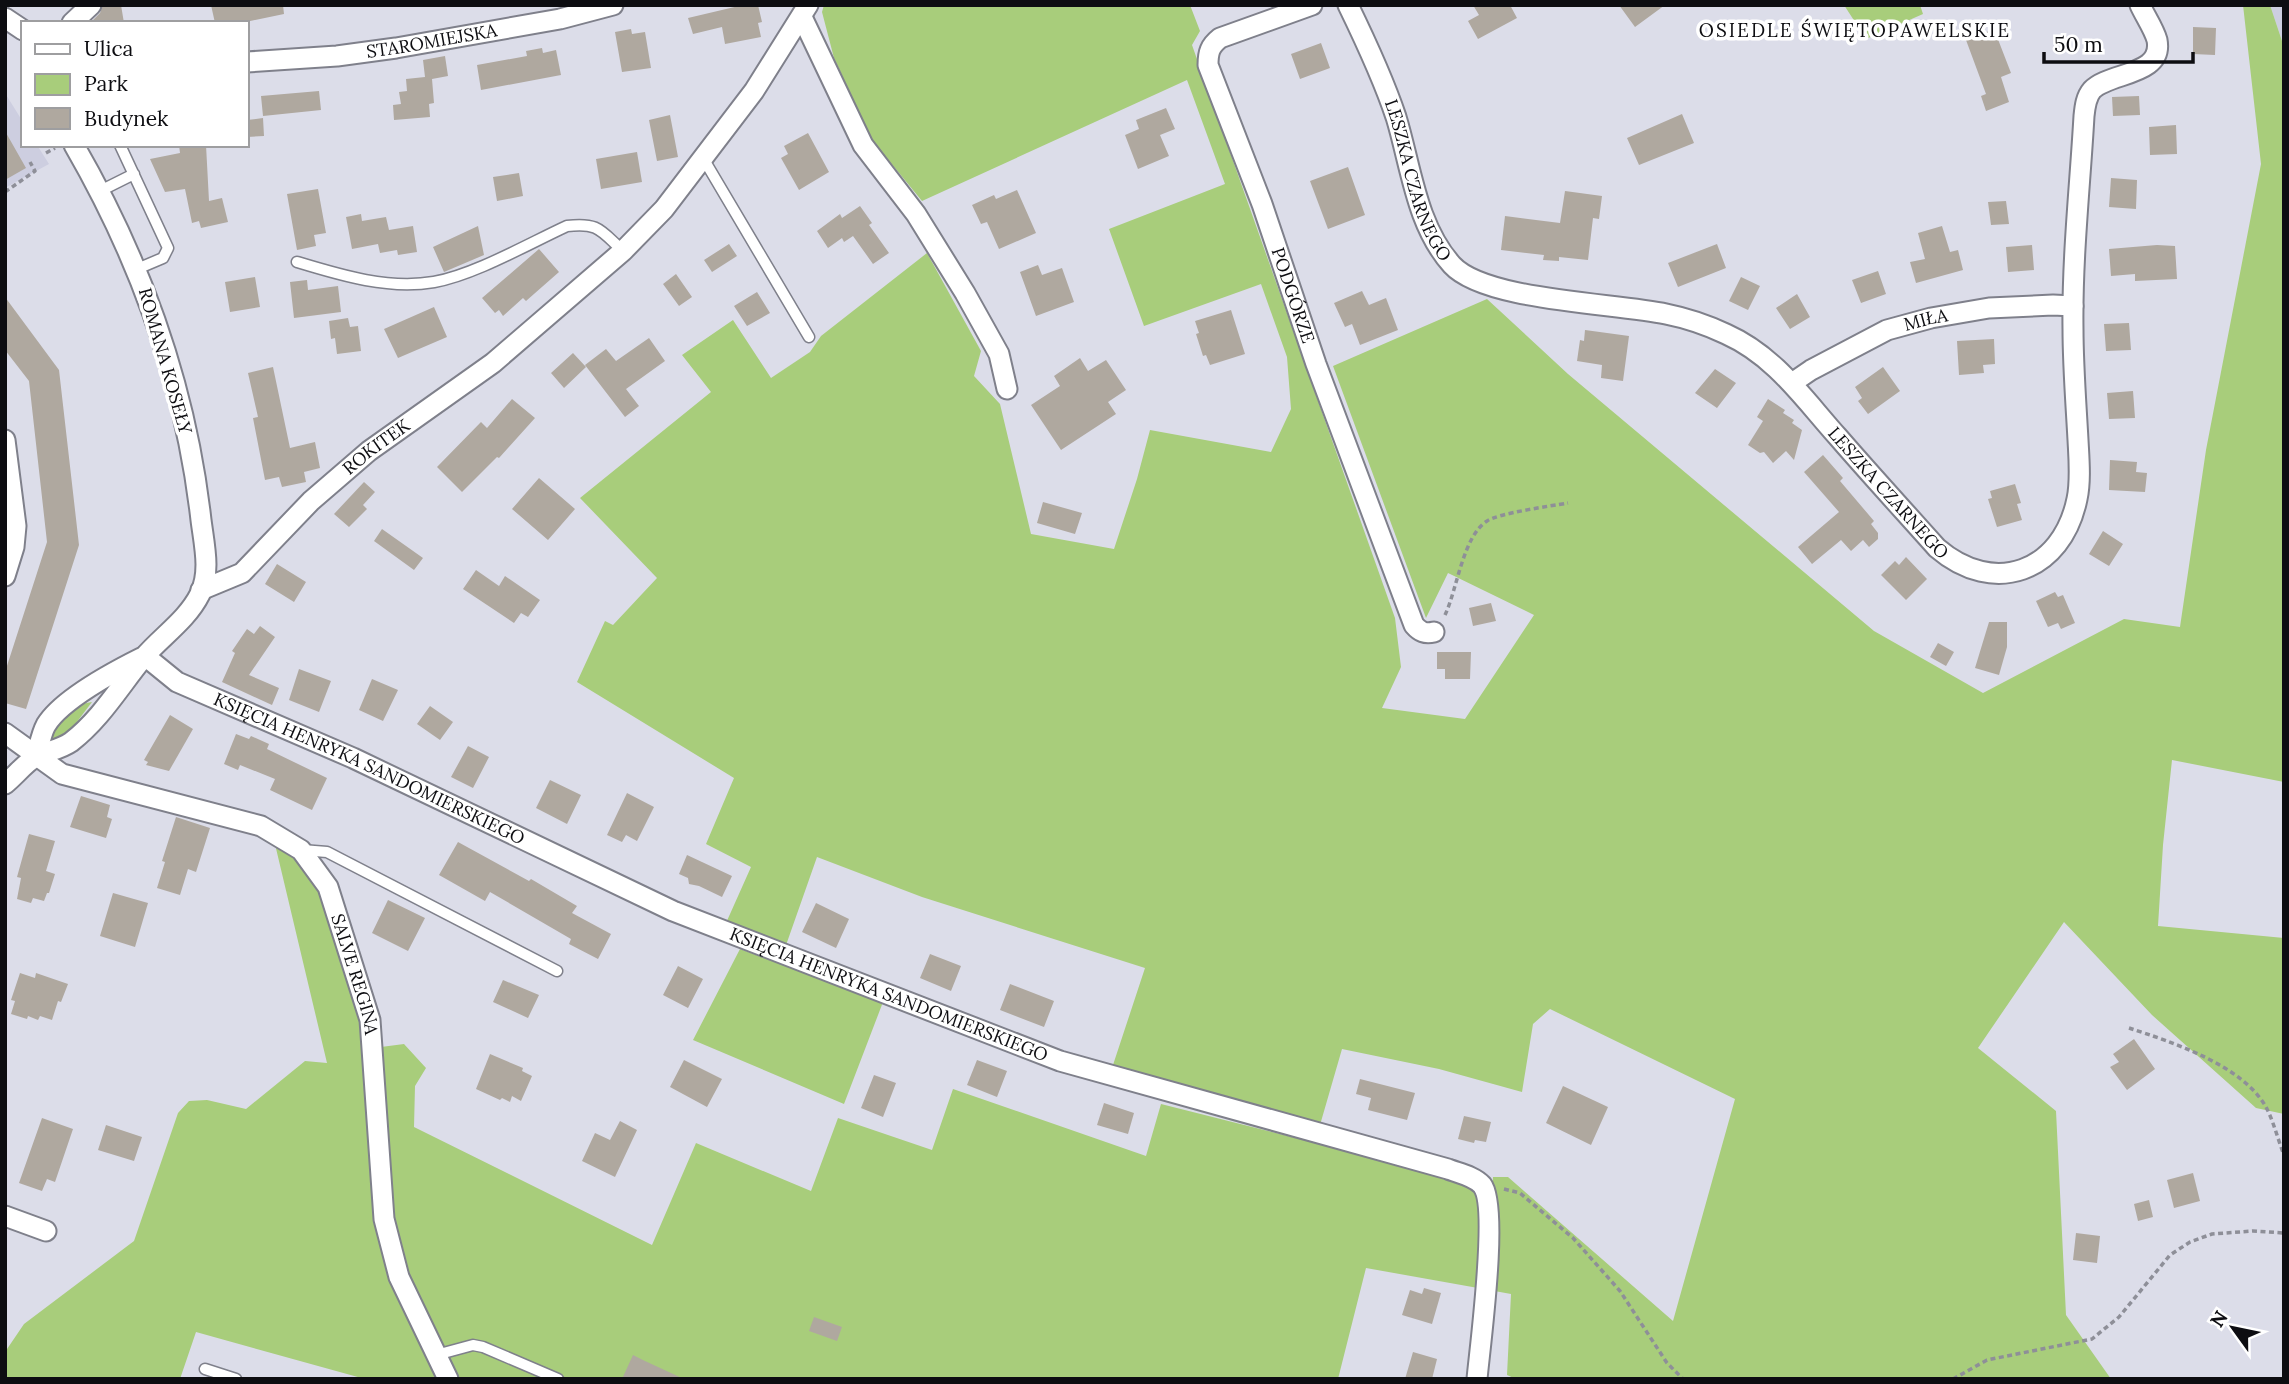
<svg xmlns="http://www.w3.org/2000/svg" width="2289" height="1384" font-family="Lora,serif">
  <style>
    .built { fill: #cdcee0 }
    .green { fill: #a8cd7b }
    .building { fill: #afa89f }
    .lines { fill: none; stroke-linecap: round; stroke-linejoin: round }
    .lane-casing { stroke: #7f808b; stroke-width: 13 }
    .street-casing { stroke: #7f808b; stroke-width: 23 }
    .path { stroke: #8e8f98; stroke-width: 3.5; stroke-dasharray: 5 3.5; stroke-linecap: butt }
    .lane { stroke: #fff; stroke-width: 10 }
    .street { stroke: #fff; stroke-width: 19 }
    .labels { text-anchor: middle; stroke-width: 7; stroke-linejoin: round; paint-order: stroke }
    .street-label { font-size: 18px; fill: #0d0d11; stroke: #fff }
    .neighbourhood-label { font-size: 19px; letter-spacing: 2px; fill: #0d0d11; stroke: #fff }
  </style>
  <rect width="100%" height="100%" fill="#dcdde9"/>
  <path class="built" d="M2270,5H2284V47Z
    M5,93L23,122V145H37L49,164L5,188Z"/>
  <path class="green" d="M824,5H1190L1200,31L1192,45L1395,618L1401,667L1382,708L1465,719L1534,615L1448,573L1426,618L1333,366L1487,299L1568,374L1874,631L1983,693L2124,619L2180,627L2206,450L2261,164L2243,5H2270L2284,47V782L2172,760L2163,845L2158,926L2284,938V1114L2256,1108L2152,1015L2064,922L1978,1048L2056,1111L2066,1315L2111,1379H1516L1507,1375L1511,1294L1489,1290L1493,1177H1508L1673,1321L1735,1099L1550,1009L1533,1024L1522,1092L1439,1069L1342,1049L1320,1125L1112,1068L1145,968L922,897L817,857L785,948L726,923L751,867L706,844L734,778L577,682L605,621L613,625L657,578L580,498L711,392L682,355L733,320L771,378L810,352L821,336L927,253L981,351L974,376L1000,404L1031,534L1114,549L1137,479L1150,430L1271,452L1291,409L1287,357L1261,284L1144,326L1109,229L1225,184L1187,80L922,201L872,140L834,58L822,12Z
    M1844,5H1920L1923,14L1866,39Z
    M92,702L70,731L45,751C53,730 69,704 92,702Z
    M274,840L296,855L321,890L363,1018L376,1217L440,1379H365L196,1332L180,1379H5V1352L24,1324L134,1241L178,1113L189,1101L207,1100L246,1109L305,1061L327,1063Z
    M740,949L883,1002L844,1104L693,1040Z
    M404,1044L426,1068L415,1086L414,1127L652,1245L696,1143L811,1191L838,1118L932,1150L953,1089L1146,1156L1161,1104L1443,1175L1471,1185L1483,1211L1478,1288L1366,1268L1338,1379H456L407,1273L390,1216L381,1047Z"/>
  <path class="building" d="M103,5H121L124,23H90L100,13Z
    M211,5H283L284,14L241,23H215Z
    M743,5H758L762,22L758,23L761,37L725,44L722,27L693,34L688,18Z
    M1473,5H1510L1517,18L1478,39L1468,21L1479,15Z
    M1619,5H1665L1635,27Z
    M2193,27L2216,28L2215,55L2193,54Z
    M631,29L632,34L645,32L651,68L622,72L615,32Z
    M1994,29L2011,73L2001,77L2009,102L1986,111L1981,96L1986,94L1966,40Z
    M1321,43L1330,68L1300,79L1291,54Z
    M542,48L543,53L556,50L561,75L481,90L477,65L527,56L526,51Z
    M445,56L448,76L432,79L434,103L429,104L430,117L394,120L393,105L401,104L399,92L407,91L406,79L425,77L423,60Z
    M319,91L321,110L263,116L261,96Z
    M2139,96L2140,115L2113,116L2112,97Z
    M1166,108L1175,129L1160,135L1169,156L1138,169L1125,135L1139,129L1136,120Z
    M1682,114L1694,143L1639,165L1627,138Z
    M670,115L678,157L657,161L649,120Z
    M263,118L264,136L247,137V120Z
    M2176,125L2177,154L2150,155L2149,127Z
    M5,131L26,168L5,180Z
    M808,133L829,172L799,190L781,158L788,154L784,146Z
    M179,145H206L209,201L222,198L228,222L201,228L199,221L192,223L185,189L165,192L150,159L180,153Z
    M637,152L642,182L601,189L596,159Z
    M1348,167L1365,215L1328,229L1310,181Z
    M519,173L523,196L497,201L493,177Z
    M2111,178L2137,180L2136,209L2109,207Z
    M318,189L326,233L314,235L316,246L297,250L287,194Z
    M1017,190L1036,233L999,249L987,222L981,224L972,205L994,195L996,199Z
    M1565,191L1602,196L1599,219L1593,218L1588,260L1559,257V261L1543,260L1544,255L1501,250L1505,216L1560,223Z
    M2006,201L2009,224L1991,225L1988,202Z
    M860,206L872,223L869,225L889,253L873,264L853,236L844,242L842,238L828,248L817,231L840,214L842,218Z
    M361,214L362,221L386,217L389,230L413,226L417,252L398,255L397,250L380,253L378,244L352,249L346,217Z
    M478,226L484,255L444,272L433,247Z
    M1942,226L1950,252L1958,250L1963,270L1916,283L1910,262L1925,259L1918,233Z
    M729,244L737,256L712,272L704,260Z
    M1717,244L1726,268L1678,287L1668,263Z
    M2032,245L2034,270L2008,272L2006,247Z
    M2157,245L2175,246L2177,279L2135,281V274L2111,276L2109,249Z
    M539,249L559,272L526,301L523,298L503,316L499,310L495,313L482,298Z
    M1038,265L1042,275L1062,268L1074,302L1036,316L1020,272Z
    M1878,271L1886,294L1861,303L1852,280Z
    M676,274L692,297L679,306L663,284Z
    M255,277L260,307L230,312L225,282Z
    M1741,277L1760,286L1748,310L1729,301Z
    M307,280L308,290L338,286L341,312L294,318L290,282Z
    M1362,291L1369,305L1386,298L1398,330L1360,345L1352,324L1345,327L1334,303Z
    M757,292L770,313L747,326L734,306Z
    M1797,294L1810,317L1790,329L1776,308Z
    M5,297L59,370L79,545L26,709L5,703V672L47,542L29,381L5,350Z
    M434,307L447,337L398,358L384,329Z
    M1231,310L1245,354L1210,365L1206,355L1203,356L1196,334L1199,333L1195,321Z
    M348,318L350,327L358,326L361,351L337,354L335,338L331,339L329,321Z
    M2129,323L2131,350L2106,351L2104,324Z
    M1585,330L1629,336L1623,381L1601,378L1602,365L1577,361L1580,340L1584,341Z
    M649,338L665,361L626,389L639,406L625,417L585,365L606,349L616,361Z
    M1994,339L1995,364L1983,365L1984,373L1959,375L1957,341Z
    M573,353L586,367L564,388L551,373Z
    M1080,358L1088,371L1106,360L1126,390L1108,402L1116,414L1061,450L1031,405L1060,386L1054,376Z
    M273,367L290,448L315,442L320,468L304,472L306,482L282,487L279,477L265,480L253,418L258,417L248,373Z
    M1883,367L1900,391L1868,414L1858,401L1862,398L1855,387Z
    M1715,369L1736,383L1717,408L1695,393Z
    M2133,391L2135,418L2109,419L2107,393Z
    M512,399L535,418L499,458L497,457L462,492L437,467L481,422L487,428Z
    M1768,399L1785,410L1783,413L1794,420L1792,423L1802,430L1794,460L1786,451L1773,463L1764,452L1760,453L1748,445L1763,421L1757,417Z
    M1823,455L1843,478L1840,481L1874,521L1871,524L1878,533V539L1869,547L1863,540L1851,551L1841,540L1812,564L1798,547L1839,512L1804,472Z
    M2110,460L2137,462L2136,472L2147,473L2145,492L2109,490Z
    M539,478L575,509L548,540L512,509Z
    M364,482L375,492L363,505L367,509L349,527L334,514Z
    M2015,484L2021,503L2017,504L2022,520L1997,527L1988,499L1992,498L1990,491Z
    M1043,502L1082,513L1075,534L1037,523Z
    M382,529L423,558L414,570L374,541Z
    M2103,531L2123,544L2109,566L2089,554Z
    M1906,557L1927,579L1906,600L1881,575L1895,561L1899,565Z
    M277,564L306,582L294,602L265,584Z
    M476,570L499,586L505,576L540,600L528,617L521,613L514,623L463,589Z
    M2055,592L2058,597L2063,595L2075,623L2061,629L2058,623L2048,627L2036,601Z
    M1491,603L1496,621L1473,626L1469,608Z
    M1989,622H2007V647L1999,675L1975,668Z
    M260,626L275,637L249,675L279,688L272,705L222,682L235,653L232,651L247,629L254,634Z
    M1938,643L1954,652L1946,666L1930,657Z
    M1437,652H1471L1470,679H1445V669H1437Z
    M299,669L331,681L319,712L289,700Z
    M372,679L398,690L383,721L359,710Z
    M430,706L453,722L440,740L417,724Z
    M170,715L193,729L169,771L146,765L148,762L144,760Z
    M236,734L249,739L251,736L269,744L267,749L327,778L312,810L270,790L275,779L240,765L238,770L224,764Z
    M468,746L489,757L473,788L451,777Z
    M550,780L581,795L567,824L536,808Z
    M627,793L654,807L637,841L626,835L622,842L607,835Z
    M81,796L110,805L107,817L112,819L106,838L70,827Z
    M176,817L210,828L196,872L188,869L180,895L157,888L165,862L162,861Z
    M29,834L55,841L46,871L55,874L49,893H47L44,901L33,898L31,903L17,899L21,878L17,877Z
    M458,842L529,881L531,879L577,906L572,913L611,934L598,959L569,944L571,939L490,892L485,901L439,875Z
    M687,855L732,876L722,897L699,886L689,884L688,878L679,874Z
    M113,893L148,903L135,947L100,936Z
    M388,900L425,918L408,951L372,933Z
    M816,903L849,919L836,948L802,932Z
    M930,954L961,966L951,991L920,978Z
    M678,966L703,979L688,1008L663,995Z
    M20,973L35,978L36,973L68,984L61,1002L58,1001L52,1020L40,1016L38,1020L28,1016L27,1019L11,1014L15,1001L11,1000Z
    M503,980L539,995L528,1018L493,1002Z
    M1010,984L1054,1001L1044,1027L1000,1010Z
    M2134,1039L2155,1069L2127,1090L2110,1067L2119,1062L2113,1054Z
    M490,1054L523,1068L522,1071L532,1076L521,1101L512,1096L510,1102L502,1098L500,1100L476,1089Z
    M684,1060L722,1079L707,1107L670,1087Z
    M977,1060L1007,1071L997,1097L967,1085Z
    M874,1075L896,1083L883,1117L861,1108Z
    M1360,1079L1415,1093L1407,1120L1368,1110L1371,1098L1356,1094Z
    M1563,1086L1608,1107L1591,1145L1546,1123Z
    M1104,1103L1134,1113L1128,1134L1097,1125Z
    M1464,1116L1491,1122L1486,1142L1475,1140L1474,1143L1458,1139Z
    M42,1118L73,1129L55,1182L47,1179L42,1191L19,1183Z
    M620,1121L637,1130L615,1177L582,1161L595,1133L610,1140Z
    M106,1125L142,1137L134,1161L98,1150Z
    M2193,1173L2200,1201L2174,1208L2167,1180Z
    M2149,1200L2153,1217L2138,1221L2134,1204Z
    M2076,1233L2100,1236L2097,1263L2073,1260Z
    M1424,1288L1441,1293L1432,1324L1402,1315L1410,1290L1422,1294Z
    M814,1317L842,1327L837,1341L809,1331Z
    M1413,1352L1437,1359L1432,1379H1405Z
    M633,1355L645,1361L684,1379H622Z"/>
  <g class="lines">
    <g class="lane-casing">
      <path id="lane" d="M120,145L168,248L163,258L137,269
        M703,158L809,337
        M100,191L134,174
        M297,262C340,275 388,290 434,282C474,275 528,244 567,226C599,222 601,231 623,251
        M302,850L327,852L557,971
        M436,1355L473,1345L483,1347L558,1379
        M205,1369L236,1379"/>
    </g>
    <g class="street-casing">
      <g id="street">
        <path id="s1" d="M1312,5L1220,38C1210,46 1208,52 1208,65L1262,204L1316,364L1414,625C1420,632 1425,634 1434,632"/>
        <path id="s2" d="M1348,5C1366,42 1383,78 1396,117C1411,166 1416,225 1452,265C1485,301 1615,303 1666,314C1686,318 1707,325 1726,334C1775,356 1803,398 1838,437C1870,474 1904,511 1937,548C1994,597 2062,572 2077,499C2081,481 2079,459 2078,440C2076,403 2073,366 2073,329C2072,258 2080,186 2084,116C2085,106 2086,97 2092,90C2109,72 2164,76 2157,40C2154,29 2145,16 2140,5"/>
        <path d="M802,17L863,145L916,214L965,293L999,354L1007,389"/>
        <path d="M5,18L23,30"/>
        <path d="M72,23L91,5"/>
        <path id="s3" d="M247,62L337,56L396,48L560,19L613,5"/>
        <path id="s4" d="M1792,383L1811,370L1887,330L1931,318L1989,308L2053,305L2073,306"/>
        <path d="M5,440L16,526L14,547L5,576"/>
        <path id="s5" d="M201,590L242,573L311,501L369,451L493,363L623,251L664,209L754,91L808,5"/>
        <path id="s6" d="M145,656L177,682L353,758L673,911L1060,1061L1448,1169C1458,1173 1474,1176 1482,1185C1499,1206 1480,1346 1477,1379"/>
        <path id="s7" d="M5,733L62,774L261,826L301,850L328,887L370,1020L384,1219L399,1277L448,1379"/>
        <path d="M36,757C39,747 41,734 46,725C61,700 115,671 141,658"/>
        <path d="M5,784C15,776 26,762 37,756C49,751 61,749 71,742C101,719 120,686 144,657C162,636 187,620 200,594C211,572 204,544 201,520C186,387 141,261 74,145"/>
        <path d="M5,1216L46,1231"/>
      </g>
    </g>
    <path class="path" d="M46,153L55,148
      M5,192L35,171L30,162
      M1445,615C1457,590 1463,536 1487,521C1499,513 1551,506 1568,503
      M2129,1028C2172,1042 2245,1066 2267,1109C2274,1123 2278,1140 2284,1155
      M1504,1189L1520,1193L1573,1238L1620,1291L1667,1363L1683,1379
      M1953,1379L1987,1360L2092,1339L2119,1317L2170,1255L2190,1242L2212,1234L2253,1231L2284,1233"/>
    <use href="#lane" class="lane"/>
    <use href="#street" class="street"/>
  </g>
  <g class="labels">
    <g class="street-label">
      <text dy="6" stroke="none"><textPath href="#s3" startOffset="186">STAROMIEJSKA</textPath></text>
      <text dy="6" stroke="none"><textPath href="#s2" startOffset="189">LESZKA CZARNEGO</textPath></text>
      <text dy="6" stroke="none"><textPath href="#s1" startOffset="374">PODGÓRZE</textPath></text>
      <text dy="6" stroke="none"><textPath href="#s4" startOffset="149">MIŁA</textPath></text>
      <text transform="translate(165 361) rotate(74)" y="6">ROMANA KOSEŁY</text>
      <text dy="6" stroke="none"><textPath href="#s5" startOffset="229">ROKITEK</textPath></text>
      <text dy="6" stroke="none"><textPath href="#s2" startOffset="796">LESZKA CZARNEGO</textPath></text>
      <text dy="6" stroke="none"><textPath href="#s6" startOffset="252">KSIĘCIA HENRYKA SANDOMIERSKIEGO</textPath></text>
      <text dy="6" stroke="none"><textPath href="#s7" startOffset="460">SALVE REGINA</textPath></text>
      <text dy="6" stroke="none"><textPath href="#s6" startOffset="819">KSIĘCIA HENRYKA SANDOMIERSKIEGO</textPath></text>
    </g>
    <g class="neighbourhood-label">
      <text x="1855" y="37">OSIEDLE ŚWIĘTOPAWELSKIE</text>
    </g>
  </g>
  <rect width="2289" height="1384" fill="none" stroke="#0d0d11" stroke-width="14"/>
  <rect x="21" y="21" width="228" height="126" fill="#ffffff" stroke="#9e9ea0" stroke-width="2"/>
  <rect x="35" y="44" width="35" height="10" fill="#ffffff" stroke="#9e9ea0" stroke-width="2"/>
  <text x="84" y="56" font-size="21" fill="#0d0d11">Ulica</text>
  <rect x="35" y="74" width="35" height="21" fill="#a8cd7b" stroke="#9e9ea0" stroke-width="2"/>
  <text x="84" y="91" font-size="21" fill="#0d0d11">Park</text>
  <rect x="35" y="108" width="35" height="21" fill="#afa89f" stroke="#9e9ea0" stroke-width="2"/>
  <text x="84" y="126" font-size="21" fill="#0d0d11">Budynek</text>
  <g transform="translate(2233 1328) rotate(303)" stroke="#ffffff" stroke-width="5" paint-order="stroke">
  <path d="M0-5L12 26L0 18L-12 26Z" fill="#0d0d11"/>
  <text y="-10" font-size="19" font-weight="bold" text-anchor="middle" fill="#0d0d11">N</text>
  </g>
  <path d="M2044 52v10h149v-10" fill="none" stroke="#0d0d11" stroke-width="3.5"/>
  <text x="2054" y="52" font-size="21" fill="#0d0d11" stroke="#ffffff" stroke-width="5" paint-order="stroke">50 m</text>
</svg>
